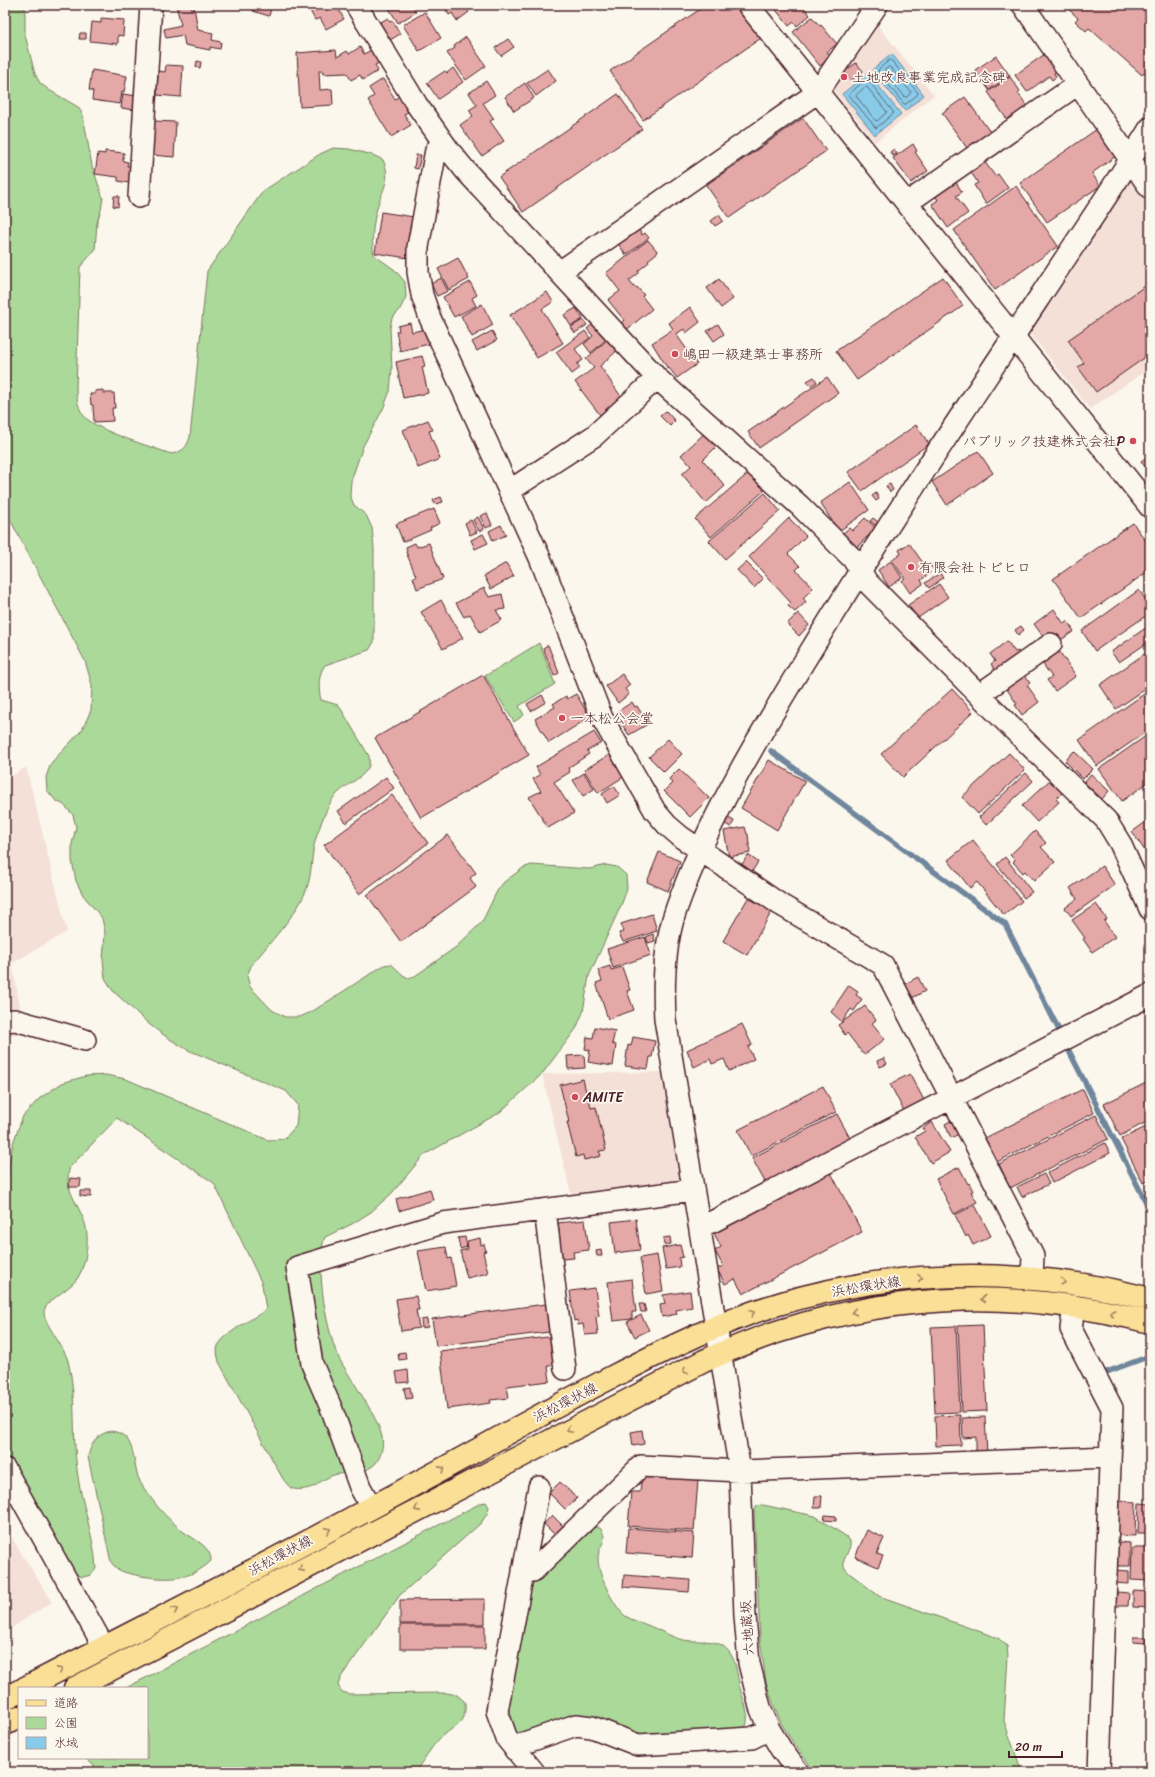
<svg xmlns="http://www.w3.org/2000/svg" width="1155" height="1777" font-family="Sriracha,'Klee One',sans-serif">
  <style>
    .built { fill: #f4e0d7 }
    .green { fill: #abd999; stroke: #7a7c62 }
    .water { fill: #88cbe9; stroke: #6f869d }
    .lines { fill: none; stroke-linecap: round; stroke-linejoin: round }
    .shore { stroke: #636477; stroke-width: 1 }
    .stream { stroke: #6f869d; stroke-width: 5.5 }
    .building { fill: #e4a9a7; stroke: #4a1f2b }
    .minor-casing { stroke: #4a1f2b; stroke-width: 24 }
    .major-casing { stroke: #4a1f2b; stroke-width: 25 }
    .minor { stroke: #fbf7ec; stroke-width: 21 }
    .major { stroke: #fadf96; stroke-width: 22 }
    .oneway { stroke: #a27f60 }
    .poi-dot { fill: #d1495b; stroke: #fbf7ec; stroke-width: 1.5 }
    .labels { text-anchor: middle; stroke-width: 3.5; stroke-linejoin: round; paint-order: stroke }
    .poi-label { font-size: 14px; fill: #4a1f2b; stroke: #fbf7ec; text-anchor: start }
    .street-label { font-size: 14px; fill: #4a1f2b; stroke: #fbf7ec }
  </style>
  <rect width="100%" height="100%" fill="#fbf7ec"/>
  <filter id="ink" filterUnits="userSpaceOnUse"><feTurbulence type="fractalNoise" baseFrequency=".025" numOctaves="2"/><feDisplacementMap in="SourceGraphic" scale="8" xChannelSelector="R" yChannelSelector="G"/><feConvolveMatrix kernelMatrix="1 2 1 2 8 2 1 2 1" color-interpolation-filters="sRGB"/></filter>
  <g filter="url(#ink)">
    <path class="built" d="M875,22L934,95L875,142L831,87Z
      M1127,181H1134L1150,204V368L1090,409L1028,331Z
      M26,767L67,932L12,963L25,1034L5,1037V780Z
      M664,1072L682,1180L678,1184L572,1198L542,1074Z
      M5,1527L52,1602L5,1632Z"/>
    <path class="green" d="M5,5H25V35L35,74L40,83L49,90L78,107L83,115L92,166L103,198L101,210L97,222L95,250L80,267L76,390C77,400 78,409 85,417C99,432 150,446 171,454C182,452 187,448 190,437L207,271L263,191L320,154L333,148L349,149L373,155L383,160C392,179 382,190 377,208C373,223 371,240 374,255L395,270L405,282L406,297L399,311L392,318L390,328L392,369L390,391L383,409L363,446L351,481L350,495L354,505L366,515L372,528L374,548V642L369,650L325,665C318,674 318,689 321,700L338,705L341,709L369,756C369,760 370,764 368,768C361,781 338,786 329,805C323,817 315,838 313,851C311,866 311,879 305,893C295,917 267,945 251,966L247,976L250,987L272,1010L285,1017H300L313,1011L384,965L391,964L403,975L408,978L415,976L456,947L482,922L497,891L504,882L523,868L531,865L590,869L606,865L617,867L626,875L627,889L622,903L589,976L583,1012L576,1029L542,1074L499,1113L424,1155L392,1193L371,1212L352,1224L325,1237C314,1264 327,1338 341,1362C352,1381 378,1417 382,1437C384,1444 381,1457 376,1463C366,1474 352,1472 339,1474C334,1474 329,1477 325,1479C321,1481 318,1484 315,1486C309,1489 297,1491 291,1488C288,1486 285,1481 283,1479L219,1362C218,1357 216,1351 218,1346C223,1334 254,1318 266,1310L262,1284L214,1183L117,1118L70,1167C61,1193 86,1209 87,1235C88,1248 85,1267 77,1279C70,1289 44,1302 44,1312C44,1324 64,1346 68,1361C77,1396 72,1434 77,1470C81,1503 94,1535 96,1568L91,1575L83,1577L74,1574L15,1471L5,1458V1188L13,1143L23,1116L40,1098L62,1083L86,1076L106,1075L126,1079L268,1140L284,1139L296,1126L298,1105L286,1091L188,1050L168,1038L150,1025L113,991L105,978L103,960L105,933L102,918L83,895L76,881L72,861V844L76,827L73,815L64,805L55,800L47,790L46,777L51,763L82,730L91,710L92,685L85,661L5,510Z
      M539,643L555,684L519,706L524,715L514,722L485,676Z
      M111,1431C136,1434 132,1459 138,1477C141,1485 146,1491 151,1498C159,1510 170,1520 180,1529C189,1537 207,1544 210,1555C211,1557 211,1559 211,1561C190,1581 167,1580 141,1576C128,1573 118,1573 111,1562L88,1457C91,1443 97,1434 111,1431Z
      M486,1502L489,1507L487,1514L481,1523L400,1595L341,1677L338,1685L342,1692L349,1694L447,1693L457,1695L465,1702C467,1728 454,1724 439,1739C430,1749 423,1761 415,1772H101L85,1758H147V1688H126L481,1503Z
      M763,1505L815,1516L847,1537L850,1541V1547L844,1560V1567L848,1572L879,1596L998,1638L1007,1646L1008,1656L1004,1721L1022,1772H815L792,1741L781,1723L773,1703L766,1682L760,1639L754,1511L757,1506Z
      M592,1527L600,1528C610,1541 598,1545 598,1559C598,1574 612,1602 622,1613C627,1619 640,1622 647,1625C658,1629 671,1637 683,1640C693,1642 704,1640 713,1642C736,1647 736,1670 740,1688C744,1703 751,1715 745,1729L643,1738L593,1720L518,1736L506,1718L528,1587L534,1580Z"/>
    <path class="water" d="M892,54L924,95L905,111L872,70Z
      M868,73L901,114L875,135L842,94Z"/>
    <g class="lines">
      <path class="shore" d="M890,60L892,61L918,93L917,95L906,104H904L878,72L879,69Z
        M889,67L891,68L911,92L907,97H905L885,73V70Z
        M865,80H868L894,113L876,128L849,95Z
        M865,87H867L887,112L877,121L875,120L856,96Z"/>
      <path class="stream" d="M771,751L1005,924L1060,1032
        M1067,1047L1150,1210
        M1104,1373L1150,1356"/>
    </g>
    <path class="building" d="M176,5H190L191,8L194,7L198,30L213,33L212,40L221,42L220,49L210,47V50L185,45L183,35L166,38L164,29L181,25Z
      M255,5H272L269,16L253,11Z
      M312,5H340L342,9L339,10L344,19L326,29L320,18L315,20L308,7Z
      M387,5H417L413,7L416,12L398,23Z
      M443,5H464L469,12L457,21L452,13L449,15Z
      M706,5H738L761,38L643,120L610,71Z
      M772,5H802L810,15L797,26L794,22L789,26Z
      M1064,5H1138L1150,16V67L1142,75L1089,28L1086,31L1075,21L1078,18Z
      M425,12L441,38L419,51L403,25Z
      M812,17L820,26L821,25L837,44L827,52L831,57L820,66L793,32Z
      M101,18L124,20L123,36L118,35V44L90,41L92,22L101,23Z
      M388,18L390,22L393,21L400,34L390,40L379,23Z
      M80,33H86V39H79Z
      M466,37L486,66L466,80L447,53L455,48L454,46Z
      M508,39L514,47L501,56L495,48Z
      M360,47L364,54L371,50L379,63L375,65L378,71L363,80L360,75L351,80L347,73L323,74V71H319L320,90L332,89L333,105L300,107L297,53L336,50L337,57L347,51L349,54Z
      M1045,54L1057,70L1054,73L1056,77L1052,80L1049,76L1027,92L1015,75Z
      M996,56L1010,76L989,90L975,70Z
      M197,61L201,62L200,68L196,67Z
      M856,63L863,71L851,81L844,72Z
      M166,65L183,66L181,97L157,95L158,71L165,72Z
      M453,68L463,82L438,99L427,83L445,71L447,73Z
      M548,69L556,81L536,96L527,83Z
      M92,70L127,76L124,92H122L120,104L92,100L93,91L89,90Z
      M1010,77L1020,91L1018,93L1030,110L1010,124L988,92Z
      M383,79L395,99L399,96L408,112L404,114L411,125L391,137L368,100L374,96L369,88Z
      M486,81L495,95L483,103L494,119L490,121L504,141L482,156L460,125L473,116L469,110L477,105L469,93Z
      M525,83L534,98L514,111L505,97Z
      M123,94L137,96L135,110L121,108Z
      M618,94L642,129L523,212L499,177Z
      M965,97L990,132L967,148L942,113Z
      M803,118L826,151L729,218L706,185Z
      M154,121L176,122L174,157L152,155Z
      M1097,129L1116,156L1092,173L1100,186L1047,222L1020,183Z
      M913,144L917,151L915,152L928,171L911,183L893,158Z
      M894,149L897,154L893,156L890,152Z
      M105,151L124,153L123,161L128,162L127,166H131L129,183L118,181V177L95,174L98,153L105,154Z
      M416,155H421L418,169L414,168Z
      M984,161L995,176L998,174L1008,188L986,204L974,185L978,183L970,171Z
      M954,179L962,192L956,196L968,213L948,228L932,204L938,200L934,194Z
      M1016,186L1058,246L995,290L954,230Z
      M114,196H119L118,207L113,206Z
      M381,212L414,217L408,258L375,253Z
      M719,215L723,221L715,226L711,221Z
      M638,228L642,235L645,233L649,238L626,255L617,242Z
      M648,240L658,252L648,260L649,262L638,271L639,273L629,281L635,288L637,287L644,295L642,296L652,309L625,331L620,324L624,320L608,300L620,291L606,273Z
      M458,258L469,279L449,290L438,269Z
      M943,277L963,306L857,380L836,351Z
      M441,278L448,291L437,296L431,284Z
      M719,279L733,299L721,308L707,288Z
      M470,282L477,295L472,298L476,306L454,317L443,297Z
      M1145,286L1150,293V354L1096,392L1078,367L1084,363L1068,340Z
      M547,292L553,302L542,309L563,343L537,358L510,315Z
      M482,304L493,325L472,337L461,316Z
      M690,307L700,322L686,333L684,329L676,334L697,364L677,378L669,368L668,369L652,343L673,329L669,323Z
      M576,308L583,319L571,326L564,315Z
      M583,320L587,325L575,333L571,327Z
      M595,322L609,337L591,353L584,344L593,336L587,329Z
      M410,323L412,332L426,329L429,344L400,351L396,331H399L398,326Z
      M718,324L724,334L714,341L707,331Z
      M492,331L497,340L477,351L472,342Z
      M585,331L590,338L575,349L583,360L577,364L580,368L572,374L556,352Z
      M609,338L619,349L600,366L622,398L600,415L575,382L594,368L586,359Z
      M422,356L425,366L422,367L428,393L403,398L396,362Z
      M814,377L817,382L811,386L807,381Z
      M827,377L838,393L759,448L748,432Z
      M103,390V393H114L115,408H112L113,421L94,422L93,405H91L90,394H95V391Z
      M666,411L675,421L670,426L660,416Z
      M428,420L433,430L429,431L440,459L418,468L403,430Z
      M916,425L929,444L862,491L848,472Z
      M708,430L717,446L703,460L725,486L706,503L682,474L691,466L681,455Z
      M978,451L993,473L947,505L932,482Z
      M1150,455V465L1146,468L1141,461Z
      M751,471L766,489L711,537L695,519Z
      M850,482L869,510L839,531L820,503Z
      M890,484L893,490L890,492L886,486Z
      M765,493L780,511L725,559L709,541Z
      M876,493L879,499L876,501L872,496Z
      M441,497L443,502L435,504L433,500Z
      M434,509L440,523L430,528L431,530L403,542L396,524Z
      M487,513L492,525L486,528L480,516Z
      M478,517L484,529L479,531L473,520Z
      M789,518L806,536L788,554L800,566L796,570L813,588L803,598L806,602L795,612L788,606L791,603L749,557Z
      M865,518L876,528L855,549L841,535L849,528L852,531Z
      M873,518L878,522L875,525L870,521Z
      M471,520L477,532L470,535L465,523Z
      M1133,523L1150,547V570L1081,618L1053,579Z
      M501,525L506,535L493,541L489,531Z
      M483,534L488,543L475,549L471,540Z
      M415,543L417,547L429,543L443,579L417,589L413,577L416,576L406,552L407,551L406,547Z
      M909,543L930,573L921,580L923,584L910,593L902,581L905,579L892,560L901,554L899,550Z
      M891,561L902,578L889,587L878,570Z
      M746,562L763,579L754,588L737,570Z
      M506,563L514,576L491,589L484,576Z
      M934,563L939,570L935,572L930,565Z
      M940,573L943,578L929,588L925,583Z
      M939,584L948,597L918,618L908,605Z
      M484,588L489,597L502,594L505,609L496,610L502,620L480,632L470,614L464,617L456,603Z
      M1139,590L1150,606V613L1095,651L1082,631Z
      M441,600L463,638L443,649L421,612Z
      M1054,609L1064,624L1067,621L1074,631L1058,642H1047L1034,624Z
      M798,613L809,625L799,636L787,624Z
      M1150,625V641L1119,662L1111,652Z
      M1021,626L1024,630L1018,635L1015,630Z
      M1007,641L1015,652L1018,651L1023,657L998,675L991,664L995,661L990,654Z
      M548,645L559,673L554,676L543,648Z
      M1150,650V686L1116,709L1100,685Z
      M1059,651L1076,676L1055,691L1047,680L1052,677L1042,663Z
      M622,674L630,685L625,689L629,694L618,703L606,686Z
      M483,675L529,755L421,818L375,738Z
      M1024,675L1030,683L1027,685L1039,702L1022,715L1015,705L1017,704L1006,688Z
      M952,689L973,712L903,777L881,754Z
      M576,694L590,717L549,743L535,719L555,707L553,704L566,696L567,699Z
      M1144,694L1150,703V729L1097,766L1079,740Z
      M542,695L546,702L531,711L527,704Z
      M632,702L635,707L637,706L648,724L629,735L618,718L620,716L617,712Z
      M594,732L601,743L587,751L589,754L568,768L570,772L554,782L574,813L548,828L529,797L541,791L533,779L540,775L536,767Z
      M1150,733V781L1122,801L1099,769Z
      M668,739L682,754L664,772L649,757Z
      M1074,751L1093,769L1083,779L1065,761Z
      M612,753L625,776L598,793L584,770Z
      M1009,753L1025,770L978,814L962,797Z
      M769,760L805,781L777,830L741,808Z
      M679,769L709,798L690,817L664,791L672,783L669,779Z
      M584,773L594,789L583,796L573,780Z
      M1026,773L1033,781L986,825L979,817Z
      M1091,774L1109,791L1102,799L1084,782Z
      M386,777L394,788L346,823L338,811Z
      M1051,779L1063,792L1056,799L1059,802L1037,822L1022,806Z
      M614,786L620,795L607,803L602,794Z
      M392,795L428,843L359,894L324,845Z
      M728,818L734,821L731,827L725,824Z
      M1150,819V858L1132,832Z
      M745,827L747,834H748L750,853L729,857L724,831Z
      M1035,831L1046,843L1041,847L1055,862L1034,881L1025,871L1023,873L1013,862L1015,860L1010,855Z
      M448,835L476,873L470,878L476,887L401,942L367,895Z
      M973,840L1022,901L1004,915L977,882L970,888L948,860Z
      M659,852L680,861L668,891L647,882Z
      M748,855L758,862L751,873L741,866Z
      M1005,857L1032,892L1024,898L997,864Z
      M1102,866L1115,885L1071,916L1065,908L1077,899L1070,888Z
      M748,898L772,911L747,955L723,941Z
      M1096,904L1107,919L1104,921L1115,937L1092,952L1083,939L1085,938L1072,920Z
      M652,914L657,931L623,942L619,933L624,932L621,924Z
      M653,934L655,941L648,943L646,937Z
      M645,937L651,955L613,968L607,949Z
      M610,966L611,970L622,967L630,990L627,991L634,1010L608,1019L596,983L602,981L598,970Z
      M918,977L925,991L912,998L905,984Z
      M849,985L858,991L856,995L862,999L854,1011L851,1009L842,1022L831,1012Z
      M865,1006L876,1020L872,1023L885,1039L864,1055L847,1033L845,1035L838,1025Z
      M742,1024L752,1045L748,1047L754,1059L729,1071L724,1059L712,1064L710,1059L694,1067L687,1050Z
      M595,1027L615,1031L612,1044L616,1045L613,1066L588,1062L590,1050L585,1049L587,1037L593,1038Z
      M633,1037L655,1041L652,1057H650L648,1069L625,1066L628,1045L631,1046Z
      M584,1055L585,1068L568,1069L567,1056Z
      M884,1058L887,1064L880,1067L877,1061Z
      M910,1074L925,1102L905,1113L890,1084Z
      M583,1079L586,1092L594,1090L595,1096L589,1098L591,1108L596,1107L606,1150L599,1151L601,1156L584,1160L583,1155L576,1157L567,1122H569L560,1085Z
      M1150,1081V1120L1120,1136L1104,1104Z
      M823,1086L836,1112L751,1156L738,1130Z
      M1083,1089L1094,1113L997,1162L985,1138Z
      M837,1114L851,1140L766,1184L752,1158Z
      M1096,1115L1108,1139L1010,1188L999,1164Z
      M954,1119L961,1133L951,1138L945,1124Z
      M932,1122L950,1152L931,1163L915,1137L925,1131L923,1128Z
      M1150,1125V1180L1143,1183L1121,1139Z
      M1105,1143L1110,1153L1052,1183L1047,1173Z
      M959,1167L968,1184L969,1183L973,1191L971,1192L977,1202L954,1214L936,1179Z
      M830,1171L862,1232L743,1294L735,1279L725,1284L717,1269L723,1266L715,1251L721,1247L713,1231Z
      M1044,1174L1049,1184L1022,1197L1017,1187Z
      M70,1178L81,1179L80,1187H69Z
      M430,1189L433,1200L399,1211L396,1199Z
      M80,1191H91V1197L80,1196Z
      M975,1205L991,1236L973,1245L968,1235L966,1237L955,1215Z
      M636,1219L640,1250L615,1253L611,1222Z
      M585,1220L589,1250L573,1252L574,1258L562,1259L558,1223Z
      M465,1237L467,1247L460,1249L458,1238Z
      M670,1237L671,1244L664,1245L663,1238Z
      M480,1238L481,1245L484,1244L486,1251L483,1252L488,1273L467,1278L460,1251L468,1249L467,1241Z
      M680,1245L683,1257L679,1258L680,1267L666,1269L662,1248Z
      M446,1247L448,1259L451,1258L456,1286L426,1291L418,1251Z
      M601,1250L602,1256H597L596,1251Z
      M657,1255L663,1291L646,1294L640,1258Z
      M632,1279L636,1312H632V1319L613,1321L608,1282Z
      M595,1288L599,1316L596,1317L598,1334L585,1335L583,1324L578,1325L577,1320L574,1321L570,1291Z
      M690,1291L692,1307L676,1310L677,1314L662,1317L660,1305L665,1304L663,1295Z
      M416,1296L419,1310H416L419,1328L401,1331L396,1299Z
      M546,1304L549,1332L436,1346L432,1319Z
      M639,1304H644L646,1312H641Z
      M641,1315L649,1330L635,1337L627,1322Z
      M427,1319L428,1327L422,1328L421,1320Z
      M983,1325L987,1411L962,1412L958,1326Z
      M956,1326L960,1412L935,1413L931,1327Z
      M555,1336L559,1365L548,1366L550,1381L507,1386L509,1398L490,1400L491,1403L447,1409L440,1351Z
      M405,1352L406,1359L399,1360L398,1353Z
      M408,1370L409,1382L398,1383L396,1372Z
      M410,1387L412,1398L406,1399L404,1388Z
      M960,1415L961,1445L936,1446L935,1416Z
      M985,1417L987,1454H976V1437L963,1438L962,1418Z
      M642,1430L644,1444L633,1446L631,1432Z
      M642,1475L698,1480L694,1531L628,1526L631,1492H640Z
      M560,1482L577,1498L565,1509L549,1493Z
      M815,1496H822L821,1508H814Z
      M1118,1501L1136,1502L1135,1536L1117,1535Z
      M1139,1503L1150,1504V1533H1138Z
      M552,1515L565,1528L557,1537L544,1524Z
      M825,1515L836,1516V1521L824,1520Z
      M628,1528L694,1533L692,1558L626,1553Z
      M867,1530L884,1538L877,1554L883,1556L878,1567L855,1557Z
      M1114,1542L1130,1543V1566H1114Z
      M1132,1548H1150V1581L1131,1580Z
      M1113,1570L1129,1571V1584L1113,1583Z
      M624,1575L690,1580L689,1592L623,1587Z
      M1133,1591L1150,1592V1608L1133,1607Z
      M1117,1592L1129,1593L1128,1606H1116Z
      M485,1599V1624H400V1600Z
      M400,1625H485V1649H400Z
      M1133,1637H1146V1643L1133,1642Z"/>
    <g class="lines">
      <g class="minor-casing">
        <path id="minor" d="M356,5L417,105L448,149L465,170L657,378L800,506L853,559L867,582L1018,734L1106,820L1120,843L1150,909
          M748,5L1150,507
          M1023,5L1150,188
          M444,144L436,150L418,247V272L422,295L430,318L540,558L602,718L655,811L667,825L681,837L781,905L883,965L1033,1256L1032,1278
          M139,197L151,5
          M907,203L1078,84
          M560,273L568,266L818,92L877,5
          M509,491L594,436L657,378
          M980,696L987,689L1051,644
          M5,1021L15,1020L85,1040
          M545,1210L565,1369
          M699,1225L712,1222L1150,995
          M1074,1306L1071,1329L1112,1408L1099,1772
          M5,1469L104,1647
          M371,1507L360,1487L332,1410L312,1364L297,1267L443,1223L693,1190
          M523,1570L533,1571L641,1466L740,1471L1110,1457
          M515,1750L524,1743L576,1725L592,1727L638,1745L752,1738L769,1729
          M534,1772L507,1739L497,1711L539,1487
          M798,1772L781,1749L769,1729L760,1707L749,1663L745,1616L740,1471L665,1019C663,981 664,942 677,907C710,814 765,726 816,642C886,527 962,414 1037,301C1075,243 1114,187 1150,128"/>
      </g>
      <g class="major-casing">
        <path id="major" d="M25,1688C156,1620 288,1554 417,1483C482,1448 546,1411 612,1377C657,1354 702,1331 751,1313C879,1268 1019,1265 1150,1299
          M75,1688L704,1361C729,1350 754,1339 780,1331C905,1291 1024,1290 1150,1322
          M5,1699L19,1691
          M5,1724L19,1717"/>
      </g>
      <use href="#minor" class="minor"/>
      <use href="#major" class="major"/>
    </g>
    <defs><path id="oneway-chevron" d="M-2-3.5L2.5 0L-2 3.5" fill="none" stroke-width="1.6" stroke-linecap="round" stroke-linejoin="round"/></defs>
    <g class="oneway">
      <use href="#oneway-chevron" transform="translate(920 1278) rotate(-4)"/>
      <use href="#oneway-chevron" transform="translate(1063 1282) rotate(7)"/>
      <use href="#oneway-chevron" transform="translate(983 1299) rotate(178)"/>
      <use href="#oneway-chevron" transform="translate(854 1312) rotate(168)"/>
      <use href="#oneway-chevron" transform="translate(752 1313) rotate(-19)"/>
      <use href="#oneway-chevron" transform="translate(1112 1313) rotate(-169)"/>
      <use href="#oneway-chevron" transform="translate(685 1371) rotate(153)"/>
      <use href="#oneway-chevron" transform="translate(569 1430) rotate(153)"/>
      <use href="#oneway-chevron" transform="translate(442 1469) rotate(-29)"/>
      <use href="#oneway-chevron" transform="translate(417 1509) rotate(152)"/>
      <use href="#oneway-chevron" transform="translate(328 1530) rotate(-28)"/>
      <use href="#oneway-chevron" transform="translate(301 1569) rotate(152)"/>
      <use href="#oneway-chevron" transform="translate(175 1610) rotate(-28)"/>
      <use href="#oneway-chevron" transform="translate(60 1670) rotate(-28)"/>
    </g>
  </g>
  <g class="poi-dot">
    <circle cx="844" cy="77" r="4"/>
    <circle cx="675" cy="354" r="4"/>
    <circle cx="1133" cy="441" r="4"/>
    <circle cx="911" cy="567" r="4"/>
    <circle cx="562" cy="718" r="4"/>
    <circle cx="575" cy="1097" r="4"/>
  </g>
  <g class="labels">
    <g class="poi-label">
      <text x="852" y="82">土地改良事業完成記念碑</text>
      <text x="683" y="359">嶋田一級建築士事務所</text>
      <text x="1125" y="446" text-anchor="end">パブリック技建株式会社P</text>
      <text x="919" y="572">有限会社トビヒロ</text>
      <text x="570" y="723">一本松公会堂</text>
      <text x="583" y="1102">AMITE</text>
    </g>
    <g class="street-label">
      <text transform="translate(866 1286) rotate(-9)" y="5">浜松環状線</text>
      <text transform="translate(565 1402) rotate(-27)" y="5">浜松環状線</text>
      <text transform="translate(280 1555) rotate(-28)" y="5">浜松環状線</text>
      <text transform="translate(747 1628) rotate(-94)" y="5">六地蔵坂</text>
    </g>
  </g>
  <rect width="1155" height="1777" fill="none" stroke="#fbf7ec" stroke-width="20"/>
  <rect x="10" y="10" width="1135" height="1757" fill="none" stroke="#4a1f2b" stroke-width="1.5" filter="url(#ink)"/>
  <rect x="18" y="1687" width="130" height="72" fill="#fbf7ec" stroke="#b4a19f"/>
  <rect x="26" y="1700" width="20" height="6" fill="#fadf96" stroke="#b4a19f"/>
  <text x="54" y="1707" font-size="12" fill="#4a1f2b">道路</text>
  <rect x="26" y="1717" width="20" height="12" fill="#abd999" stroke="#b4a19f"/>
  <text x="54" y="1727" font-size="12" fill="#4a1f2b">公園</text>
  <rect x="26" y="1737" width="20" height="12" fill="#88cbe9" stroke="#b4a19f"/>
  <text x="54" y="1747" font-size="12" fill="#4a1f2b">水域</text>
  <path d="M1009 1751v6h53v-6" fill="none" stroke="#4a1f2b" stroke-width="2"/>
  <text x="1015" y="1751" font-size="12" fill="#4a1f2b" stroke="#fbf7ec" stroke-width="3" paint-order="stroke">20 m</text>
</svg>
